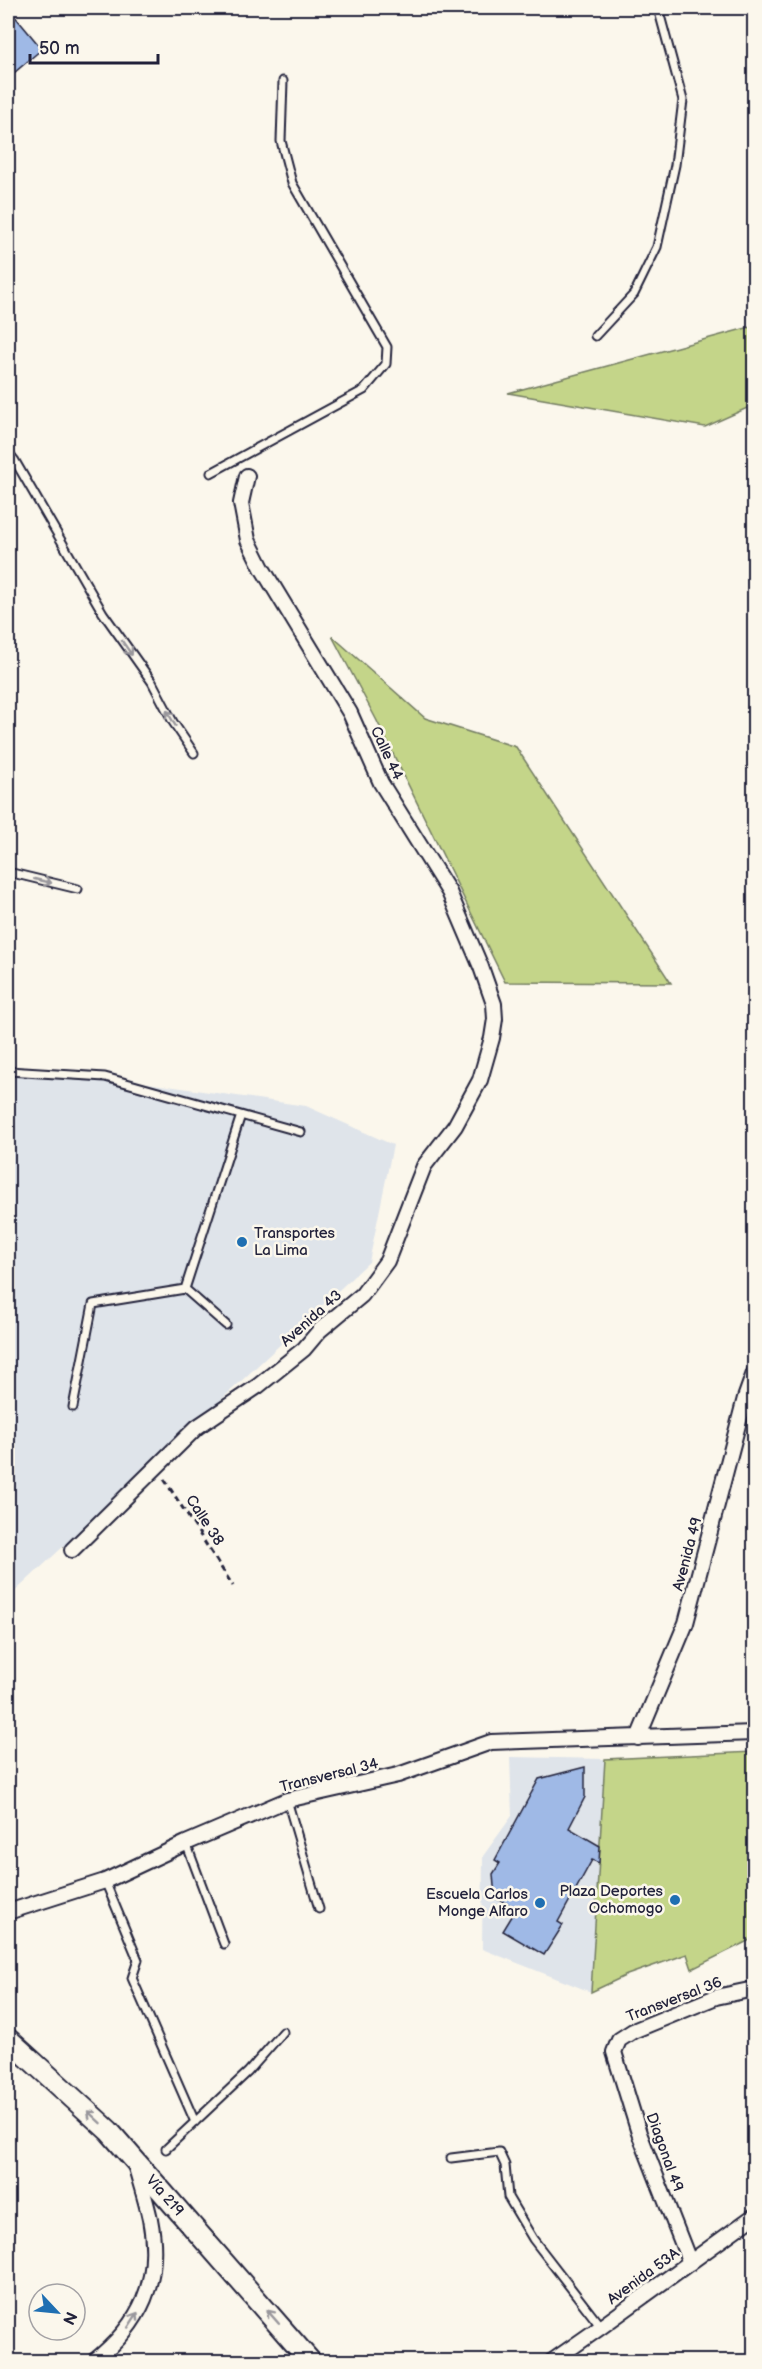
<svg xmlns="http://www.w3.org/2000/svg" width="762" height="2369" font-family="'Balsamiq Sans',sans-serif">
  <style>
    .built { fill: #dfe4ea }
    .green { fill: #c4d589; stroke: #737c62; stroke-width: 1.5 }
    .building { fill: #9fb9e6; stroke: #22223b; stroke-width: 1.5 }
    .lines { fill: none; stroke-linecap: round; stroke-linejoin: round }
    .lane-casing { stroke: #22223b; stroke-width: 11 }
    .street-casing { stroke: #22223b; stroke-width: 18 }
    .secondary-casing { stroke: #22223b; stroke-width: 24 }
    .path { stroke: #22223b; stroke-width: 3; stroke-dasharray: 6 4.5; stroke-linecap: butt }
    .lane { stroke: #fbf7ec; stroke-width: 7 }
    .street { stroke: #fbf7ec; stroke-width: 14 }
    .secondary { stroke: #fbf7ec; stroke-width: 20 }
    .oneway { stroke: #99979c }
    .poi-dot { fill: #1f6fb2; stroke: #fbf7ec; stroke-width: 2 }
    .labels { text-anchor: middle; stroke-width: 5; stroke-linejoin: round; paint-order: stroke }
    .street-label { font-size: 15px; fill: #22223b; stroke: #fbf7ec }
    .poi-label { font-size: 15px; fill: #22223b; stroke: #fbf7ec; text-anchor: end }
  </style>
  <rect width="100%" height="100%" fill="#fbf7ec"/>
  <filter id="ink" filterUnits="userSpaceOnUse"><feTurbulence type="fractalNoise" baseFrequency=".0167" numOctaves="2"/><feDisplacementMap in="SourceGraphic" scale="12" xChannelSelector="R" yChannelSelector="G"/><feConvolveMatrix kernelMatrix="1 2 1 2 8 2 1 2 1" color-interpolation-filters="sRGB"/></filter>
  <g filter="url(#ink)">
    <path class="built" d="M8,1067L105,1077L306,1106L393,1145L369,1262L8,1598Z
      M510,1757L605,1759L591,1992L482,1949L483,1856L512,1816Z"/>
    <path class="green" d="M754,326V405L705,427L508,393Z
      M332,636L425,718L516,747L671,983L505,982L376,719Z
      M754,1752V1938L692,1969L687,1954L627,1975L591,1992L605,1759Z"/>
    <path class="building" d="M8,8L42,49L8,78Z
      M585,1767V1797L569,1828L600,1846L599,1863L592,1860L558,1922L563,1925L544,1955L503,1931L517,1908L495,1898L493,1874L500,1863L495,1860L539,1779Z"/>
    <g class="lines">
      <g class="lane-casing">
        <path id="lane" d="M595,336L634,294L657,247L675,165L683,100L658,8
          M8,452L15,461L103,613L152,682L173,722L194,753
          M211,473L364,390L386,364L387,347L292,183L281,141L283,81
          M8,872L78,889
          M8,1071L105,1077L301,1132
          M226,1325L185,1289L241,1115
          M73,1407L93,1304L185,1289
          M287,1800L319,1909
          M186,1843L224,1944
          M105,1881L138,1960L132,1978L195,2122
          M166,2149L248,2072L283,2032
          M451,2158L499,2152L505,2165L508,2197L533,2239L601,2327"/>
      </g>
      <g class="street-casing">
        <path id="street" d="M72,1550L197,1427L258,1386L304,1349L320,1330L362,1295L387,1261L424,1166L455,1126L480,1080L492,1038L495,1019L494,1004L481,967L449,892L381,783L350,713L262,568L248,540L241,503L247,476
          M638,1738L686,1623L745,1398L754,1373
          M8,1912L105,1881L186,1843L287,1800L398,1775L491,1742L754,1733
          M690,2263L639,2133L614,2052L619,2040L633,2031L716,1997L754,1989
          M93,2362C141,2324 162,2280 150,2219C146,2200 140,2182 135,2164
          M551,2362L601,2327L754,2216"/>
      </g>
      <g class="secondary-casing">
        <g id="secondary">
          <path id="s1" d="M8,2039L109,2131L311,2362"/>
        </g>
      </g>
      <path class="path" d="M164,1479L233,1586"/>
      <use href="#lane" class="lane"/>
      <use href="#street" class="street"/>
      <use href="#secondary" class="secondary"/>
    </g>
    <defs><path id="oneway-shaft" d="M-6 0H5M1.5-3L5.5 0L1.5 3" fill="none" stroke-width="1.6" stroke-linecap="round" stroke-linejoin="round" transform="scale(1.5)"/></defs>
    <g class="oneway">
      <use href="#oneway-shaft" transform="translate(127 648) rotate(55)"/>
      <use href="#oneway-shaft" transform="translate(171 718) rotate(-120)"/>
      <use href="#oneway-shaft" transform="translate(43 881) rotate(13)"/>
      <use href="#oneway-shaft" transform="translate(94 2117) rotate(-137)"/>
      <use href="#oneway-shaft" transform="translate(273 2317) rotate(-131)"/>
      <use href="#oneway-shaft" transform="translate(133 2320) rotate(-57)"/>
    </g>
  </g>
  <g class="poi-dot">
    <circle cx="242" cy="1242" r="6"/>
    <circle cx="675" cy="1900" r="6"/>
    <circle cx="540" cy="1903" r="6"/>
  </g>
  <g class="labels">
    <g class="street-label">
      <text transform="translate(387 753) rotate(65)" y="5">Calle 44</text>
      <text transform="translate(311 1318) rotate(-42)" y="5">Avenida 43</text>
      <text transform="translate(205 1520) rotate(57)" y="5">Calle 38</text>
      <text transform="translate(687 1554) rotate(-75)" y="5">Avenida 49</text>
      <text transform="translate(329 1775) rotate(-14)" y="5">Transversal 34</text>
      <text transform="translate(674 1999) rotate(-21)" y="5">Transversal 36</text>
      <text transform="translate(665 2152) rotate(70)" y="5">Diagonal 49</text>
      <text dy="5" stroke="none"><textPath href="#s1" startOffset="222">Vía 219</textPath></text>
      <text transform="translate(643 2276) rotate(-36)" y="5">Avenida 53A</text>
    </g>
    <g class="poi-label">
      <text x="254" y="1238" text-anchor="start">Transportes<tspan x="254" dy="17">La Lima</tspan></text>
      <text x="663" y="1896">Plaza Deportes<tspan x="663" dy="17">Ochomogo</tspan></text>
      <text x="528" y="1899">Escuela Carlos<tspan x="528" dy="17">Monge Alfaro</tspan></text>
    </g>
  </g>
  <rect width="762" height="2369" fill="none" stroke="#fbf7ec" stroke-width="30"/>
  <rect x="15" y="15" width="732" height="2339" fill="none" stroke="#22223b" stroke-width="2" filter="url(#ink)"/>
  <g transform="translate(57 2312) rotate(116)"><circle r="28" fill="#fbf7ec" stroke="#a4a2a5" stroke-width="1.5"/>
  <path d="M0-4.5L10 22L0 15L-10 22Z" fill="#1f6fb2"/>
  <text y="-9" font-size="16" font-weight="bold" text-anchor="middle" fill="#22223b">N</text>
  </g>
  <path d="M30 54v9h128v-9" fill="none" stroke="#22223b" stroke-width="3"/>
  <text x="39" y="54" font-size="18" fill="#22223b" stroke="#fbf7ec" stroke-width="4.5" paint-order="stroke">50 m</text>
</svg>
